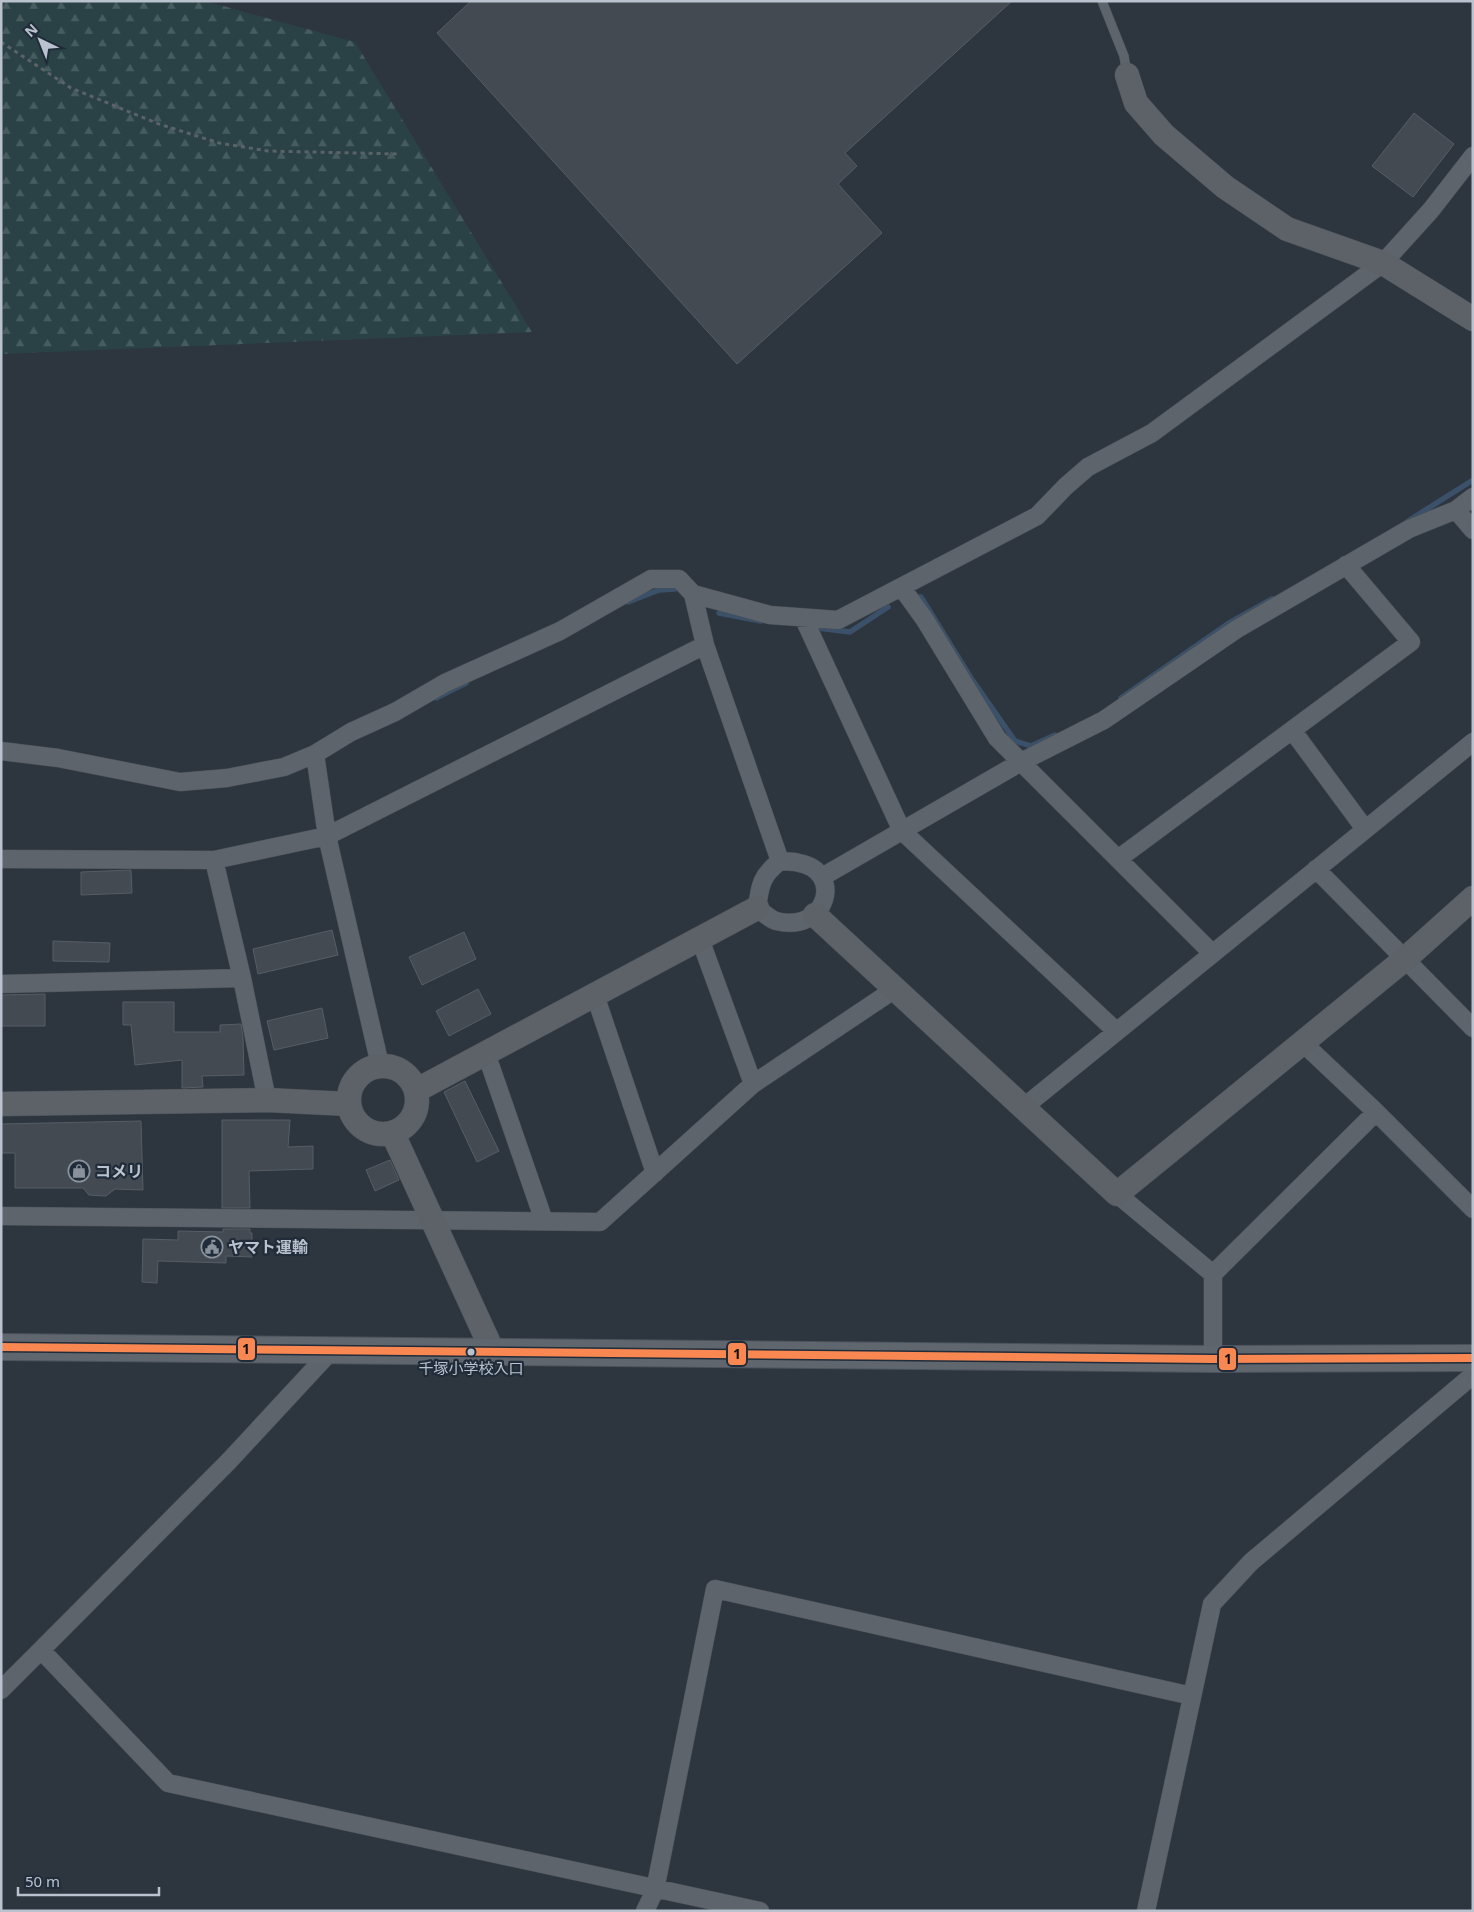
<svg xmlns="http://www.w3.org/2000/svg" width="1474" height="1912" font-family="'Noto Sans','Noto Sans JP',sans-serif">
  <style>
    .forest { fill: url(#forest-firs) }
    .lines { fill: none; stroke-linecap: round; stroke-linejoin: round }
    .stream { stroke: #3b516a; stroke-width: 5.5 }
    .building { fill: #434a51; stroke: #565d65 }
    .lane-casing { stroke: #4a5056; stroke-width: 10 }
    .street-casing { stroke: #4a5056; stroke-width: 19 }
    .secondary-casing { stroke: #4a5056; stroke-width: 25 }
    .primary-casing { stroke: #4b525b; stroke-width: 28 }
    .path { stroke: #5b6268; stroke-width: 3; stroke-dasharray: 4 4; stroke-linecap: butt }
    .lane { stroke: #5e646b; stroke-width: 9 }
    .street { stroke: #5e646b; stroke-width: 18 }
    .secondary { stroke: #5d6269; stroke-width: 24 }
    .primary { stroke: #60666d; stroke-width: 26 }
    .bus-1-casing { stroke: #202c3a; stroke-width: 11 }
    .bus-1 { stroke: #f88751; stroke-width: 8 }
    .bus-dot { fill: #b9c2ce; stroke: #202c3a; stroke-width: 2 }
    .labels { text-anchor: middle; stroke-width: 4.5; stroke-linejoin: round; paint-order: stroke }
    .bus-label { font-size: 15px; fill: #b9c2ce; stroke: #202c3a }
    .poi-label { font-size: 16px; font-weight: bold; fill: #b9c2ce; stroke: #202c3a; text-anchor: start }
    .line-badge { stroke: #202c3a; stroke-width: 2 }
    .pale-badge-label { font-size: 14px; text-anchor: middle; font-weight: bold; fill: #111 }
  </style>
  <defs>
    <pattern id="forest-firs" width="22" height="20" patternUnits="userSpaceOnUse" patternTransform="scale(1.25)"><rect width="22" height="20" fill="#2a4245"/><path d="M5 1l3.5 6h-7zM16 11l3.5 6h-7z" fill="#475c5f"/></pattern>
  </defs>
  <rect width="100%" height="100%" fill="#2d353e"/>
  <path class="forest" d="M1,1H205L355,42L532,332L1,354Z"/>
  <g class="lines">
    <path class="stream" d="M1408,521L1473,480
      M919,597H921L971,678L1015,741L1031,746L1055,735
      M628,602L659,590L675,589
      M719,613L761,621
      M810,627L850,632L888,607
      M436,698L466,683
      M1121,698L1229,623L1272,599"/>
  </g>
  <path class="building" d="M471,1H1012L845,153L857,166L838,184L882,233L737,364L437,33Z
    M1414,113L1454,144L1413,197L1372,166Z
    M131,870L132,893L81,895V872Z
    M332,930L338,955L258,974L253,949Z
    M464,932L476,959L422,985L409,957Z
    M53,941L110,943L109,962L53,961Z
    M478,989L491,1014L449,1036L436,1011Z
    M45,994V1026H1V995Z
    M123,1002H174V1032H220V1025L241,1024L243,1038L244,1075L202,1076L203,1087L182,1088V1060L135,1065L131,1025H123Z
    M322,1008L328,1038L274,1050L267,1021Z
    M465,1081L499,1151L477,1162L444,1092Z
    M222,1120H290L288,1147L313,1146V1169L249,1171L250,1208H222Z
    M141,1121L143,1190L115,1189L106,1196L89,1195L83,1188H15V1153H1V1124Z
    M390,1160L399,1180L375,1191L366,1170Z
    M223,1229H250V1233H252V1257L226,1256V1263L158,1261L157,1283L142,1282L143,1239L178,1240V1231L223,1232Z"/>
  <g class="lines">
    <g class="lane-casing">
      <path id="lane" d="M1102,1L1124,56L1127,75"/>
    </g>
    <g class="street-casing">
      <path id="street" d="M1473,497L1456,510L1473,530
        M902,588L925,620L997,738L1212,953
        M693,594L770,615L838,620L1037,516L1066,486L1088,467L1152,433L1383,263L1431,210L1473,156
        M804,619L902,831L1116,1031
        M1292,730L1365,829
        M1,751L58,758L180,782L227,778L284,767L315,754L351,732L395,712L445,683L560,631L651,579H679L693,594L705,645
        M315,754L327,836L380,1065
        M1,859L214,860L327,836L705,645L780,861C761,876 760,885 757,908C762,912 770,919 776,921C828,934 844,871 799,863C793,861 786,862 780,861
        M1118,859L1411,642L1346,565
        M214,860L242,978L267,1100
        M1316,869L1473,1028
        M822,877L1021,762L1104,720L1237,629L1409,529L1456,510
        M700,939L753,1084
        M1,984L242,978
        M595,995L655,1173
        M1303,1043L1376,1112L1473,1209
        M486,1053L544,1221
        M1024,1107L1473,742
        M1117,1194L1213,1274L1376,1112
        M1,1216L600,1222L753,1084L895,989
        M1213,1359V1274
        M41,1650L229,1461L331,1351
        M1,1690L41,1650L168,1783L760,1911
        M645,1911L655,1890L715,1589L1192,1696
        M1146,1911L1212,1604L1251,1562L1473,1375"/>
    </g>
    <g class="secondary-casing">
      <path id="secondary" d="M1127,75L1136,103L1164,135L1225,187L1287,229L1383,263L1473,319
        M815,915L1117,1194L1405,959L1473,898
        M349 1100a34 34 0 1 1 68 0a34 34 0 1 1-68 0Z
        M417,1090L757,908
        M1,1104L267,1100L348,1104
        M393,1134L493,1352"/>
    </g>
    <g class="primary-casing">
      <path id="primary" d="M1,1347L1213,1359L1473,1358"/>
    </g>
    <path class="path" d="M1,42L71,88L159,124L219,143L268,151L399,154"/>
    <use href="#lane" class="lane"/>
    <use href="#street" class="street"/>
    <use href="#secondary" class="secondary"/>
    <use href="#primary" class="primary"/>
    <g class="bus-1-casing">
      <path id="bus-1" d="M1,1347L1213,1359L1473,1358"/>
    </g>
    <use href="#bus-1" class="bus-1"/>
  </g>
  <defs>
    <g id="shop-ring" transform="scale(1.125)"><circle r="9.5" fill="#202c3a" stroke="#88919c" stroke-width="1.5"/><path d="M-5-2.5h2.3a2.7 3.5 0 0 1 5.4 0H5L5.5 6h-11ZM-1.5-2.5h3a1.5 2.3 0 0 0-3 0Z" fill="#88919c"/></g>
    <g id="civic-ring" transform="scale(1.125)"><circle r="9.5" fill="#202c3a" stroke="#88919c" stroke-width="1.5"/><path d="M-.6-6.5H3V-4.5H.6V-3L4-1V1h2V6H-6V1h2V-1L-.6-3ZM-1.2 2.5V6h2.4V2.5Z" fill="#88919c"/></g>
  </defs>
  <g fill-rule="evenodd">
    <use href="#shop-ring" x="79" y="1171"/>
    <use href="#civic-ring" x="212" y="1247"/>
  </g>
  <circle class="bus-dot" cx="471" cy="1352" r="4.5"/>
  <g class="labels">
    <g class="bus-label">
      <text x="471" y="1374">千塚小学校入口</text>
    </g>
    <g class="poi-label">
      <text x="95" y="1177">コメリ</text>
      <text x="228" y="1253">ヤマト運輸</text>
    </g>
  </g>
  <g class="line-badge">
    <rect x="237" y="1337" width="19" height="24" rx="5" fill="#f88751"/>
    <rect x="727" y="1342" width="20" height="24" rx="5" fill="#f88751"/>
    <rect x="1218" y="1347" width="19" height="24" rx="5" fill="#f88751"/>
  </g>
  <g class="pale-badge-label">
    <text x="246" y="1354">1</text>
    <text x="737" y="1359">1</text>
    <text x="1228" y="1364">1</text>
  </g>
  <rect width="1474" height="1912" fill="none" stroke="#b9c2ce" stroke-width="5"/>
  <g transform="translate(40 40) rotate(317)" stroke="#202c3a" stroke-width="4" paint-order="stroke">
  <path d="M0-4L9 19L0 12L-9 19Z" fill="#b9c2ce"/>
  <text y="-8" font-size="14" font-weight="bold" text-anchor="middle" fill="#b9c2ce">N</text>
  </g>
  <path d="M18 1887v8h141v-8" fill="none" stroke="#b9c2ce" stroke-width="2.5"/>
  <text x="25" y="1887" font-size="15" fill="#b9c2ce" stroke="#202c3a" stroke-width="4" paint-order="stroke">50 m</text>
</svg>
